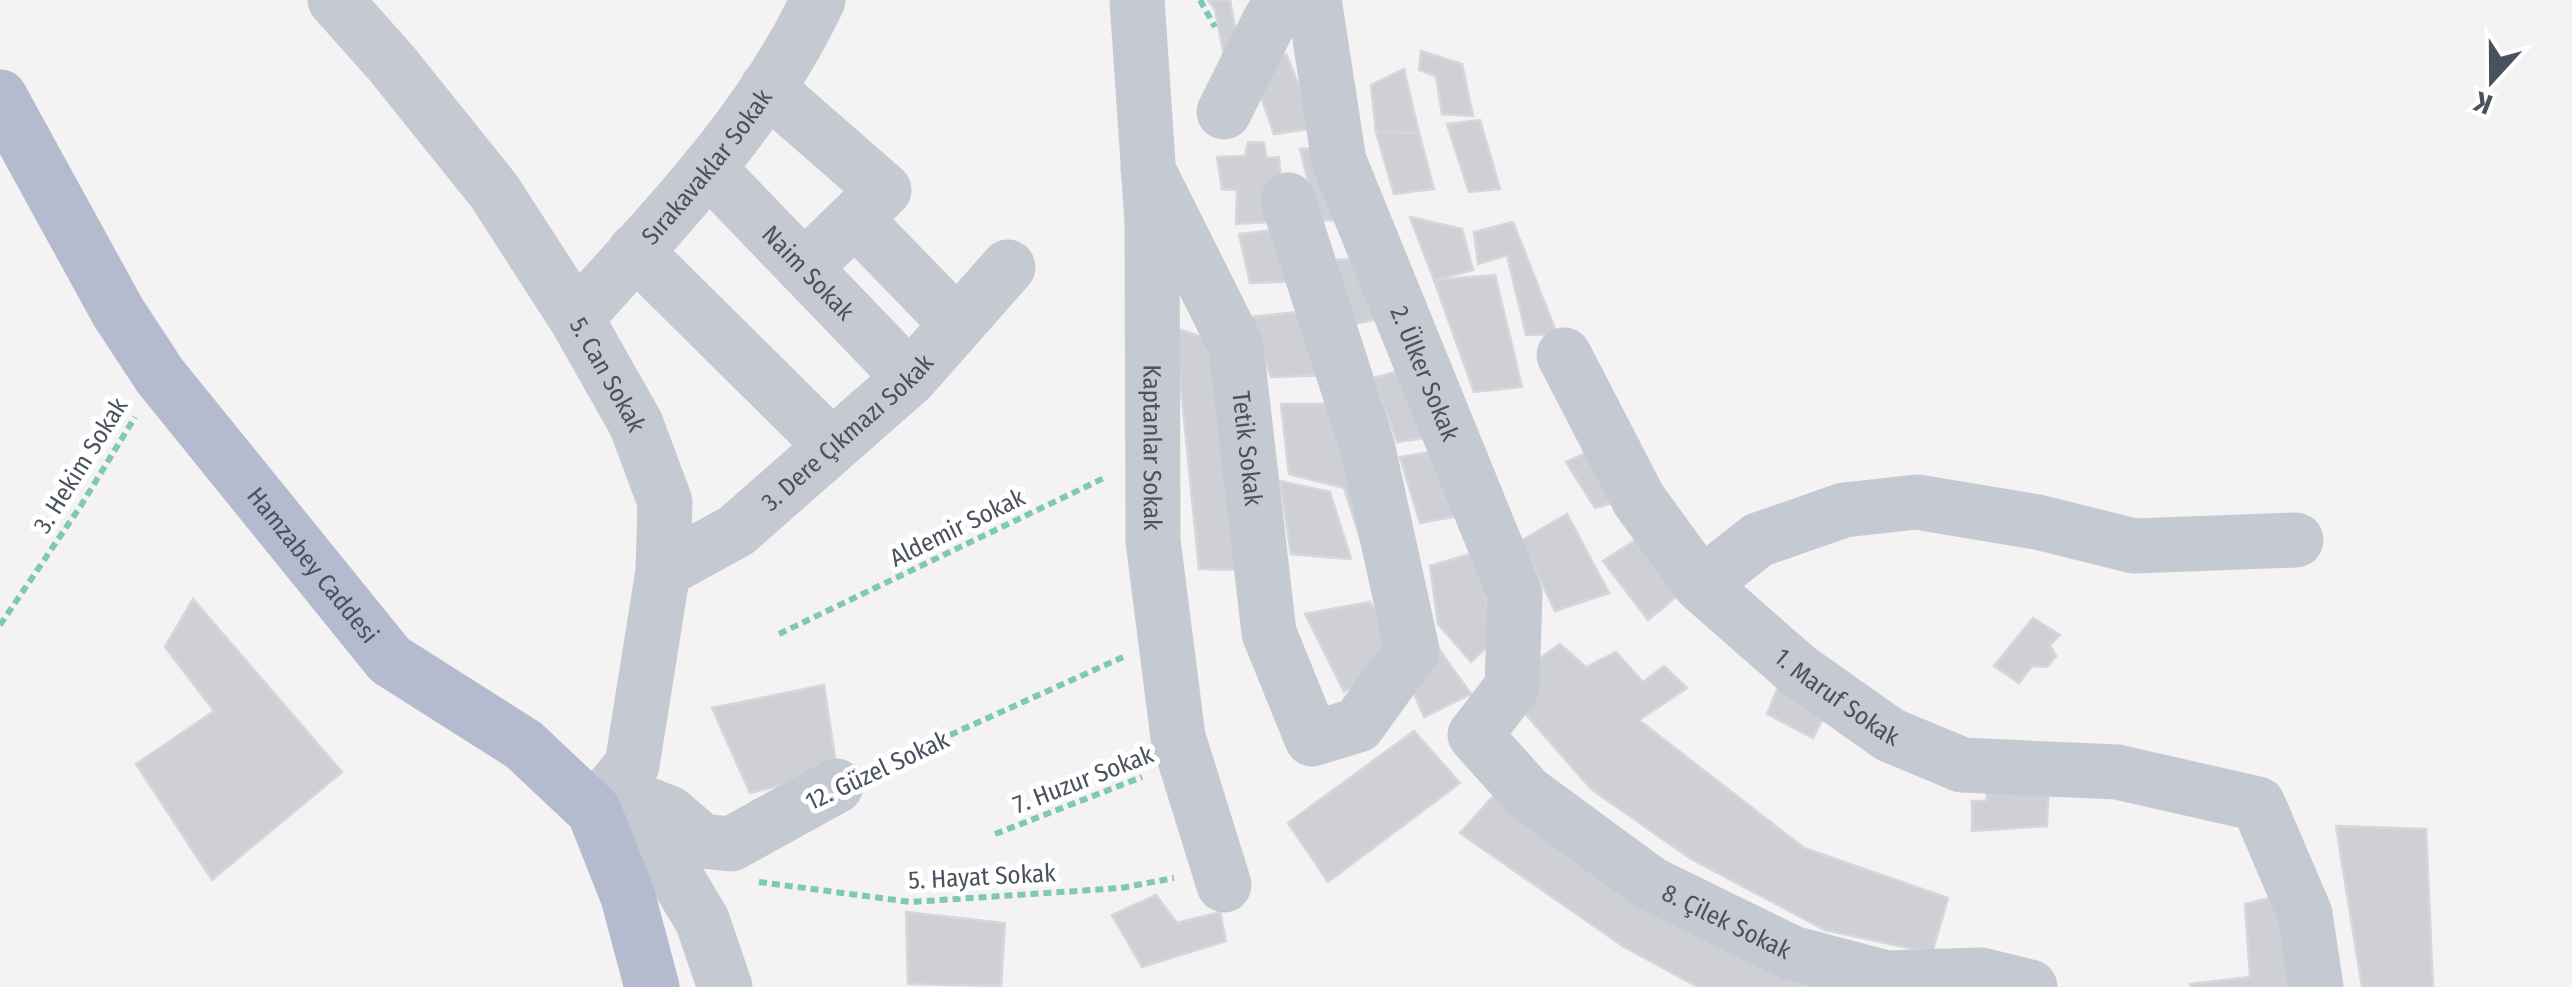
<svg xmlns="http://www.w3.org/2000/svg" width="2572" height="987" font-family="'Fira Sans Condensed',sans-serif">
  <style>
    .building { fill: #cfd0d6; stroke: #d6d7dc; stroke-width: 2.5 }
    .lines { fill: none; stroke-linecap: round; stroke-linejoin: round }
    .path { stroke: #7fc9b4; stroke-width: 6; stroke-dasharray: 8 5; stroke-linecap: butt }
    .minor { stroke: #c4c9d2; stroke-width: 55 }
    .major { stroke: #b4bbce; stroke-width: 55 }
    .labels { text-anchor: middle; stroke-width: 10; stroke-linejoin: round; paint-order: stroke }
    .street-label { font-size: 25px; fill: #4b515e; stroke: #fff }
  </style>
  <rect width="100%" height="100%" fill="#f4f2f2"/>
  <path class="building" d="M1208,0H1230L1241,61L1224,55L1215,10Z
    M1421,51L1462,64L1473,116L1442,114L1436,76L1419,70Z
    M1286,54L1316,128L1274,134L1251,68Z
    M1404,69L1419,133L1376,132L1371,85Z
    M1480,120L1500,189L1469,192L1447,124Z
    M1376,132L1419,133L1434,189L1394,194Z
    M1248,142L1264,143L1266,158L1279,157L1284,221L1236,224L1237,190L1222,189L1217,157L1245,156Z
    M1333,147L1359,220H1318L1300,149Z
    M1410,217L1462,229L1473,270L1434,280Z
    M1513,222L1557,334L1526,335L1507,255L1478,264L1474,232Z
    M1292,228L1309,281L1250,283L1239,234Z
    M1374,258L1397,315L1354,324L1333,260Z
    M1495,275L1522,387L1474,392L1434,280Z
    M1317,310L1338,375L1271,377L1251,317Z
    M1175,328L1227,346L1256,570L1199,569Z
    M1418,366L1447,435L1397,442L1373,378Z
    M1281,404H1349L1362,544L1344,488L1289,474Z
    M1596,448L1628,498L1595,508L1566,462Z
    M1449,449L1474,513L1420,523L1400,457Z
    M1280,481L1330,492L1351,559L1291,554Z
    M1567,514L1609,593L1555,611L1521,541Z
    M1637,539L1682,592L1648,620L1603,561Z
    M1484,550L1487,606L1502,633L1471,662L1438,624L1430,566Z
    M193,599L342,772L212,880L136,764L214,711L165,647Z
    M1370,602L1398,655L1344,692L1305,614Z
    M2033,618L2060,635L2050,645L2056,656L2047,667L2032,666L2019,683L1994,666Z
    M1560,644L1586,667L1616,652L1643,682L1664,666L1687,688L1639,720L1804,848L1948,898L1932,953L1825,930L1691,859L1591,789L1515,702L1522,671Z
    M1436,645L1471,694L1424,717L1406,674Z
    M1783,675L1831,703L1813,738L1767,714Z
    M824,685L837,771L750,793L712,708Z
    M1414,731L1460,783L1328,882L1288,823Z
    M1989,776L2049,782L2047,826L1972,831V801H1986Z
    M1503,785L1823,987H1698L1624,947L1460,833Z
    M2336,826L2426,829L2433,987H2362Z
    M2285,894L2301,987H2191L2190,984L2250,977L2245,904Z
    M1156,895L1177,923L1220,912L1226,941L1142,967L1112,915Z
    M906,912L1005,923L1001,986L908,984Z"/>
  <g class="lines">
    <path class="path" d="M1200,0L1215,27
      M0,625L80,507L135,417
      M779,634L1106,477
      M879,767L1123,657
      M995,834L1142,777
      M759,882L911,902L1121,888L1174,878"/>
    <g class="minor">
      <path id="s1" d="M335,0L392,64L494,191L576,318L636,424L665,502L663,571L632,765L594,811"/>
      <path id="s2" d="M1137,0L1152,222L1153,541L1178,737L1224,885"/>
      <path id="s3" d="M1314,0L1339,161L1515,594L1512,687L1475,735L1527,793L1651,884L1792,953L1887,978L1981,975L2030,987"/>
      <path d="M767,88L884,190L804,268"/>
      <path d="M1224,112L1270,20L1285,0"/>
      <path id="s4" d="M708,168L910,378"/>
      <path id="s5" d="M1148,170L1236,346L1269,633L1312,739L1358,725L1412,650L1368,449L1288,200"/>
      <path d="M855,219L957,324"/>
      <path d="M635,251L832,446"/>
      <path id="s6" d="M576,318C664,220 762,120 818,0"/>
      <path id="s7" d="M1564,355L1639,500L1701,585L1798,670L1890,735L1962,765L2117,772L2258,804L2305,914L2316,987"/>
      <path id="s8" d="M663,571L736,531L910,378L1008,267"/>
      <path d="M1701,585L1758,540L1844,510L1917,502L2037,522L2134,546L2296,540"/>
      <path d="M594,811L625,796L669,813L702,841L731,844L836,786"/>
      <path d="M609,820L660,850L702,920L725,987"/>
    </g>
    <path class="major" id="s9" d="M0,97L118,312L160,376L390,660L524,745L594,811L628,897L652,987"/>
  </g>
  <g class="labels">
    <g class="street-label">
      <text dy="9" stroke="none"><textPath href="#s6" startOffset="200">Sırakavaklar Sokak</textPath></text>
      <text dy="9" stroke="none"><textPath href="#s4" startOffset="145">Naim Sokak</textPath></text>
      <text dy="9" stroke="none"><textPath href="#s3" startOffset="392">2. Ülker Sokak</textPath></text>
      <text dy="9" stroke="none"><textPath href="#s1" startOffset="465">5. Can Sokak</textPath></text>
      <text dy="9" stroke="none"><textPath href="#s8" startOffset="232">3. Dere Çıkmazı Sokak</textPath></text>
      <text dy="9" stroke="none"><textPath href="#s2" startOffset="448">Kaptanlar Sokak</textPath></text>
      <text dy="9" stroke="none"><textPath href="#s5" startOffset="300">Tetik Sokak</textPath></text>
      <text transform="translate(80 465) rotate(-58)" y="9">3. Hekim Sokak</text>
      <text transform="translate(957 527) rotate(-26)" y="9">Aldemir Sokak</text>
      <text dy="9" stroke="none"><textPath href="#s9" startOffset="565">Hamzabey Caddesi</textPath></text>
      <text dy="9" stroke="none"><textPath href="#s7" startOffset="445">1. Maruf Sokak</textPath></text>
      <text transform="translate(877 770) rotate(-25)" y="9">12. Güzel Sokak</text>
      <text transform="translate(1083 779) rotate(-21)" y="9">7. Huzur Sokak</text>
      <text transform="translate(982 876) rotate(-3)" y="9">5. Hayat Sokak</text>
      <text dy="9" stroke="none"><textPath href="#s3" startOffset="1100">8. Çilek Sokak</textPath></text>
    </g>
  </g>
  <g transform="translate(2492 80) rotate(201)" stroke="#ffffff" stroke-width="8" paint-order="stroke">
  <path d="M0-8L18 38L0 25L-18 38Z" fill="#4b515e"/>
  <text y="-15" font-size="28" font-weight="bold" text-anchor="middle" fill="#4b515e">K</text>
  </g>
</svg>
